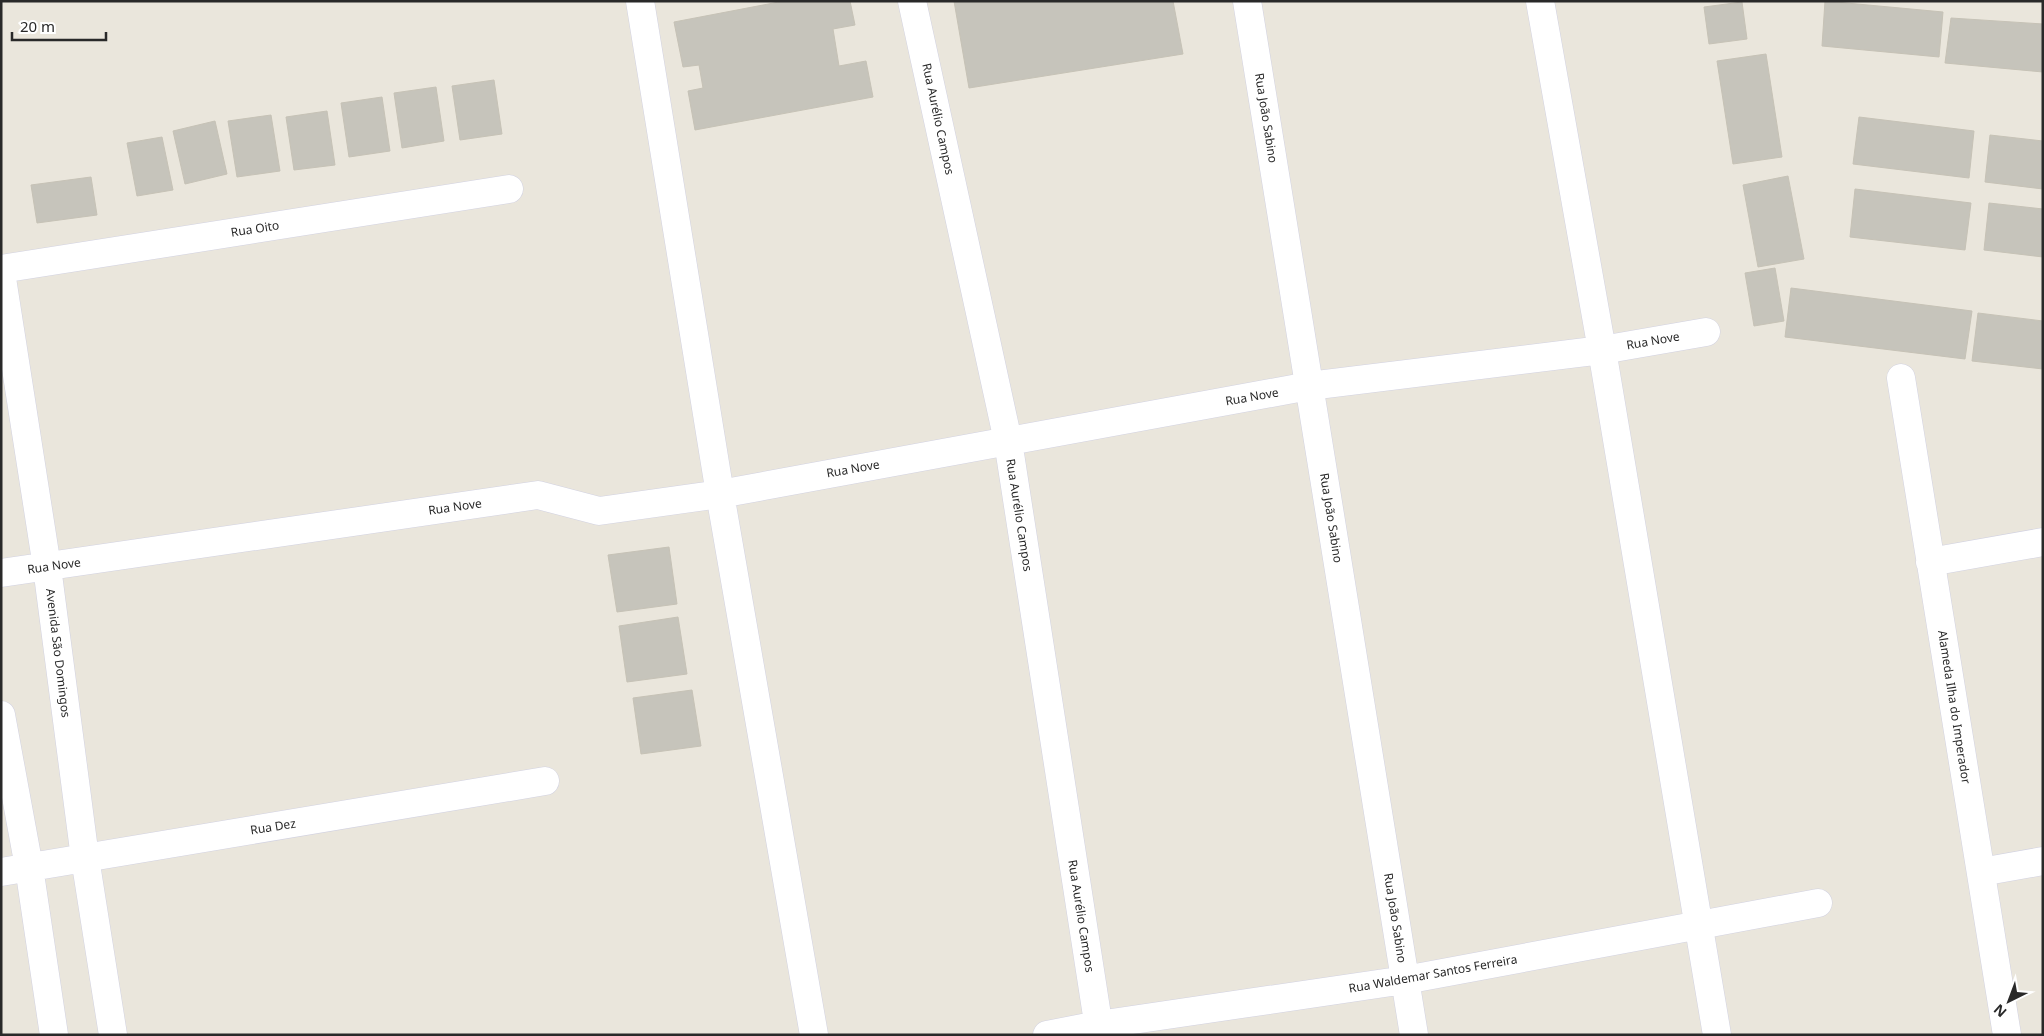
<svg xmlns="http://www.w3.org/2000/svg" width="2044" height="1036" font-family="'Noto Sans',sans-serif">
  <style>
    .building { fill: #c6c4bb; stroke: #c6c2b6 }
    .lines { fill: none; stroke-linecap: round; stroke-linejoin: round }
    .minor-casing { stroke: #d2d2e1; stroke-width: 29 }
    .minor { stroke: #fff; stroke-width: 28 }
    .labels { text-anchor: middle; stroke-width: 4.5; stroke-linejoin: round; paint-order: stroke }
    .street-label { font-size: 12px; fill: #292929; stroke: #fff }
  </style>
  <rect width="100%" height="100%" fill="#eae6dc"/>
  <path class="building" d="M784,1H850L855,25L833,29L839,66L866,61L873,97L695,130L688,91L703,88L699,65L683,67L674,22Z
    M954,1H1173L1183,54L969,88Z
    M1825,1L1943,12L1939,57L1822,46Z
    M1742,2L1747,39L1709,44L1704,7Z
    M1951,18L2043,24V72L1945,63Z
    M1766,54L1782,157L1733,164L1717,61Z
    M494,80L502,134L460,140L452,86Z
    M436,87L444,141L402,148L394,93Z
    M382,97L390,151L349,157L341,103Z
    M327,111L335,165L294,170L286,117Z
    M271,115L280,171L237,177L228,121Z
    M1859,117L1974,131L1969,178L1853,164Z
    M215,121L227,174L185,184L173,131Z
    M1990,135L2043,141V189L1985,182Z
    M162,137L173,190L137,196L127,143Z
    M1788,176L1804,259L1758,267L1743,185Z
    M91,177L97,215L37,223L31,185Z
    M1855,189L1971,203L1965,250L1850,237Z
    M1989,203L2043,209V257L1984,250Z
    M1775,268L1784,321L1754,326L1745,273Z
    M1791,288L1972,311L1965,359L1785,337Z
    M1978,313L2043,321V369L1972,361Z
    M669,547L677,604L617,612L608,555Z
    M678,617L687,674L627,682L619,626Z
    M692,690L701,746L641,754L633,698Z"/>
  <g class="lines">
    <g class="minor-casing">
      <path id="minor" d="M640,1L720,494L814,1035
        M912,1L1008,441L1100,1035
        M1247,1L1414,1035
        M1540,1L1602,350L1717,1035
        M1,269L509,189
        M1,272L47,567L85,858L113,1035
        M1901,378L2007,1035
        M1930,562L2043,542
        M1,573L538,495L599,511L720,494L1309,386L1602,350L1706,332
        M1,715L29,867L54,1035
        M1,872L545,781
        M1981,872L2043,861
        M1047,1035L1098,1025L1405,980L1818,903"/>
    </g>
    <use href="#minor" class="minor"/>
  </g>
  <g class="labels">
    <g class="street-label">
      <text transform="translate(1266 118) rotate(81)" y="4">Rua João Sabino</text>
      <text transform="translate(938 119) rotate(78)" y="4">Rua Aurélio Campos</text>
      <text transform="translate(255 229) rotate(-9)" y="4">Rua Oito</text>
      <text transform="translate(1653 341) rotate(-10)" y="4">Rua Nove</text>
      <text transform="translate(1252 397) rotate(-10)" y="4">Rua Nove</text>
      <text transform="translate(853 469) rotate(-10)" y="4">Rua Nove</text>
      <text transform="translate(455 507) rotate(-8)" y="4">Rua Nove</text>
      <text transform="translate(1019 515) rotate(81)" y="4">Rua Aurélio Campos</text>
      <text transform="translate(1331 518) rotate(81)" y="4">Rua João Sabino</text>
      <text transform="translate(54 566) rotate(-8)" y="4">Rua Nove</text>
      <text transform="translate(58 653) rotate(83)" y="4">Avenida São Domingos</text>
      <text transform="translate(1954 707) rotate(81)" y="4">Alameda Ilha do Imperador</text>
      <text transform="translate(273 827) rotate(-9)" y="4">Rua Dez</text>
      <text transform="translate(1081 916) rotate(81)" y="4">Rua Aurélio Campos</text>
      <text transform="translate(1395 918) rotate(81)" y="4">Rua João Sabino</text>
      <text transform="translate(1433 974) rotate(-10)" y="4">Rua Waldemar Santos Ferreira</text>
    </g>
  </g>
  <rect width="2044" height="1036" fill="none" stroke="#292929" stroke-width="5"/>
  <g transform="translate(2009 1001) rotate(222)" stroke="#ffffff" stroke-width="4" paint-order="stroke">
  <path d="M0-4L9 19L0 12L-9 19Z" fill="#292929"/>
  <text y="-8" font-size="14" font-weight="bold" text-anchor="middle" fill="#292929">N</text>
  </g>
  <path d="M12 32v8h94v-8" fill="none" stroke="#292929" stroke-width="2.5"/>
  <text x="20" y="32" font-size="15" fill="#292929" stroke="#ffffff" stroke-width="4" paint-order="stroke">20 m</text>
</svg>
